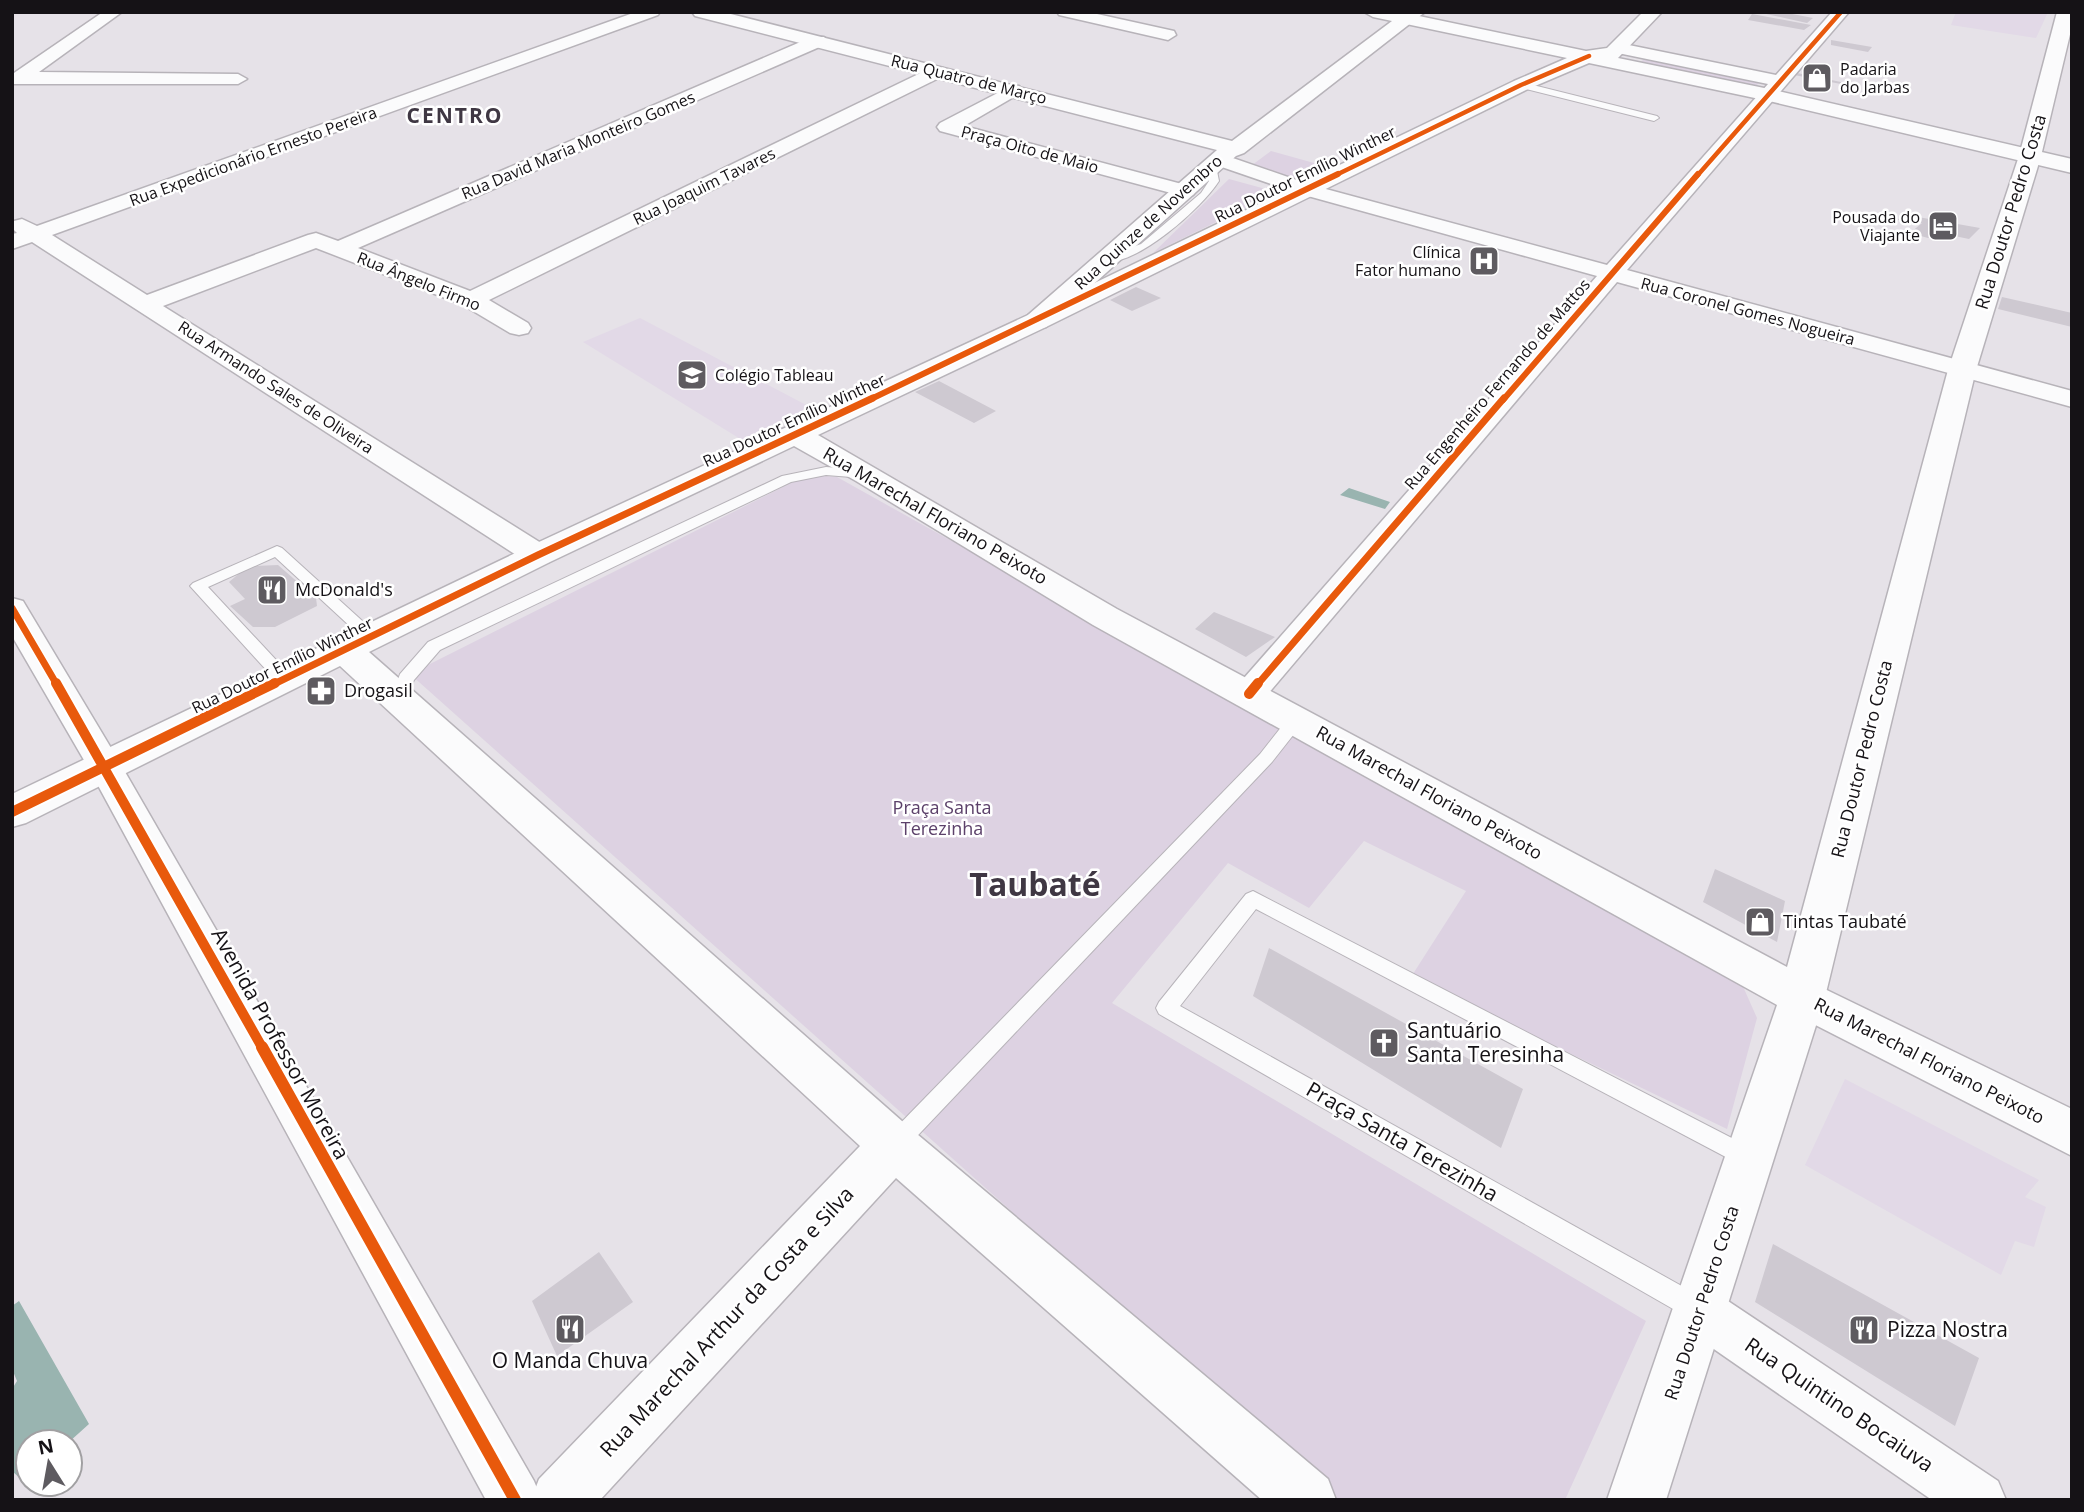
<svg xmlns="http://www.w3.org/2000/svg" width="2084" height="1512" font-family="'Open Sans',sans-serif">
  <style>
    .built { fill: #e2d9e7 }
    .green { fill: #ddd2e2 }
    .water { fill: #99b4b0 }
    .building { fill: #cec9d1 }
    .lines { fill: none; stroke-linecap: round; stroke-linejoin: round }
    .service-casing { stroke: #b7b3b9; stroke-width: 2 }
    .minor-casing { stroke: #b7b3b9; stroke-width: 3 }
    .tertiary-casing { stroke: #b7b3b9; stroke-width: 3 }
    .secondary-casing { stroke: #b7b3b9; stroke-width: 3 }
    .service { fill: #fbfbfc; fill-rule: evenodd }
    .minor { fill: #fbfbfc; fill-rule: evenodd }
    .tertiary { fill: #fbfbfc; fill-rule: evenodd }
    .secondary { fill: #fbfbfc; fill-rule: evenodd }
    .cycleway-far4-casing { stroke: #fff; stroke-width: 7 }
    .cycleway-far3-casing { stroke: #fff; stroke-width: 9 }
    .cycleway-far2-casing { stroke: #fff; stroke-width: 10 }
    .cycleway-far1-casing { stroke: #fff; stroke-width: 14 }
    .cycleway-casing { stroke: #fff; stroke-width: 17 }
    .cycleway-far4 { stroke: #e8590c; stroke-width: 4.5 }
    .cycleway-far3 { stroke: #e8590c; stroke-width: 6 }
    .cycleway-far2 { stroke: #e8590c; stroke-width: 7 }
    .cycleway-far1 { stroke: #e8590c; stroke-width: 10 }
    .cycleway { stroke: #e8590c; stroke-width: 12 }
    .labels { text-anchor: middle; stroke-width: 5; stroke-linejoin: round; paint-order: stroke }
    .far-poi-label { font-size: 16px; fill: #151216; stroke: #fff; text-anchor: start }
    .far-street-label { font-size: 16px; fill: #151216; stroke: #fff }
    .street-label { font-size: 18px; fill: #151216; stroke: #fff }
    .poi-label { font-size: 18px; fill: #151216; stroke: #fff; text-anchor: start }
    .park-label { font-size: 18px; fill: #5c416a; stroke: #fff }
    .far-district-label { font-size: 21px; font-weight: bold; letter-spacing: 2px; fill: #3f3743; stroke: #fff }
    .near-poi-label { font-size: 21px; fill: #151216; stroke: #fff; text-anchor: start }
    .near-street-label { font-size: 21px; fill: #151216; stroke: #fff }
    .town-label { font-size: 32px; font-weight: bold; fill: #3f3743; stroke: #fff }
  </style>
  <rect width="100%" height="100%" fill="#e6e2e8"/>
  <path class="built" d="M1956,12H2048L2036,38L1951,25Z
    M640,318L810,407L742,440L583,342Z
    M1845,1079L2039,1180L2025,1197L2046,1207L2034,1247L2015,1241L2001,1275L1805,1165Z"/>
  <path class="green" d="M1647,57L1761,81L1753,89L1638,64Z
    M1271,151L1332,168L1298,185L1248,168Z
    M1229,179L1277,192L1153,253Z
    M814,475L837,477L1741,982L1757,1018L1727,1129L1411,977L1466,891L1364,841L1309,908L1228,863L1112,1003L1646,1321L1565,1500H1335L410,674L799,479Z"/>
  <path class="water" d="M1349,488L1390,502L1385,509L1340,495Z
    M19,1301L89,1424L69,1442H28V1477L23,1481L12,1471V1389L17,1381L12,1369V1306Z"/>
  <path class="building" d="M1757,12H1782L1813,18L1807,23Z
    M1752,14L1811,25L1804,30L1748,20Z
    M1831,40L1872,47L1868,52L1831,45Z
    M1797,73L1841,82V84L1794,75Z
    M1901,214L1980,228L1969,239L1940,233L1928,238L1910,233L1922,223L1898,220Z
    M1136,287L1161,298L1132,311L1110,300Z
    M2002,297L2072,313V327L1998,309Z
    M939,381L996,411L974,423L915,392Z
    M278,565L316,598L317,606L275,627H253L230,606L245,599L229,582L242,571L255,566Z
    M1214,612L1275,637L1246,657L1195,629Z
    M1715,869L1785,901L1777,942L1703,902Z
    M1269,948L1523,1089L1501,1148L1253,996Z
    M1773,1244L1979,1358L1955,1426L1755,1302Z
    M599,1252L633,1302L557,1356L532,1301Z"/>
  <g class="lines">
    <g class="service-casing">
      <path id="service" d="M1521,82L1657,116L1659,118L1654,121L1518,87L1516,85Z
        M1208,166H1216L1219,181C1202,208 1137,266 1103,262V258L1141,244L1201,193L1209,181Z
        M826,467L864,470L871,474L864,478L826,475L791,482L440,650L414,680L404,705L398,707L390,701L400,674L428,642L782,476Z
        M277,546L282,548L380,637L378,641H366L275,557L208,587L291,676L293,680L285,686L279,684L190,586L193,583Z
        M1296,714L1305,720L1272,762L903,1151L895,1154L887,1151L884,1144L887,1137L1260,754L1290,716Z
        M1253,891L1755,1150L1758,1157L1755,1164L1747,1167L1739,1164L1256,909L1180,1006L1705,1299L1708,1308L1705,1317L1696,1320L1687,1317L1159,1014L1156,1008L1159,1002L1246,894Z"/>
    </g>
    <g class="minor-casing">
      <path id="minor" d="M103,12H122L39,72L238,74L247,79L238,84H12L14,73Z
        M636,12H660L658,15L52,235L147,295L308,235L316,233L338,241L812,37H824L827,41L824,45L358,248L470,291L931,68H943L946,72L943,76L489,300L528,323L531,328L528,333L519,335L510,333L463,305L316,248L163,306L549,548L553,555L549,562L538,564L527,562L32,242L12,249V234L17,233L12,228L14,221L22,219L37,226Z
        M1057,12H1088L1174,31L1176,35L1168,40L1059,15Z
        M1832,12H1849L1627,270L2072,391V407L1617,282L1261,702L1249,705L1237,702L1232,694L1237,686L1597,276L1297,193L1213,164L1210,160L1213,156H1227L1311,185L1607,265L1768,84L1613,52L1610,48L1613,44L1619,43L1776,75Z
        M1013,85L1019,86L1022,90L1019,94L964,126L1193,187L1196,191L1193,195L1186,197L940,131L937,127L940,123Z
        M12,598L23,601L117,758L534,1481L542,1500H486L88,767L12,636Z
        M1699,1286L1716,1293L1998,1481L2006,1500H1932L1682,1327L1675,1310L1682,1293Z"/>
    </g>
    <g class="tertiary-casing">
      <path id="tertiary" d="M1364,12H1400L1586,51L1607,48L1643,12H1662L1618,58L1769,89L2072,159V173L1769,101L1589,63L1528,89L1046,327L1037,329L1028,327L1024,321L1028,315L1514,81L1567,58L1373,17Z
        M1802,978L2072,1109V1156L1786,1010L1779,997L1786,984Z"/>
    </g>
    <g class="secondary-casing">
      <path id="secondary" d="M692,12H723L1232,141L1404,12H1425L1244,153L1236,156L1046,327L818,435L1117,609L1787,967L1948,370L2019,156L2057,12H2072V26L2041,156L1976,370L1825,997L1666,1500H1607L1777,1005L1093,625L856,481L794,446L550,562L369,652L911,1129L1328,1479L1336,1500H1262L896,1178L600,1500H531L539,1479L860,1146L340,666L26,823L12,827V794L526,548L1028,315L1217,150L695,16Z"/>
    </g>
    <use href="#service" class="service"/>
    <use href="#minor" class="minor"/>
    <use href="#tertiary" class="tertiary"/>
    <use href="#secondary" class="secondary"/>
    <g class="cycleway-far4-casing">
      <path id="cycleway-far4" d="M1334,176L1521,85L1589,56
        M1697,176L1841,12"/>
    </g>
    <g class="cycleway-far3-casing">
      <path id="cycleway-far3" d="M869,400L1338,174
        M1503,400L1698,174"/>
    </g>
    <g class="cycleway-far2-casing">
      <path id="cycleway-far2" d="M12,608L57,685
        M272,685L538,555L873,398
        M1257,685L1504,398"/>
    </g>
    <g class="cycleway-far1-casing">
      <path id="cycleway-far1" d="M56,683L263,1049
        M1249,694L1258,683
        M12,812L275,683"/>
    </g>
    <g class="cycleway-casing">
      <path id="cycleway" d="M262,1047L515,1500"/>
    </g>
    <use href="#cycleway-far4" class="cycleway-far4"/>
    <use href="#cycleway-far3" class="cycleway-far3"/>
    <use href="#cycleway-far2" class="cycleway-far2"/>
    <use href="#cycleway-far1" class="cycleway-far1"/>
    <use href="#cycleway" class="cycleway"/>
  </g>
  <defs>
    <g id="shop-square" transform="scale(1.575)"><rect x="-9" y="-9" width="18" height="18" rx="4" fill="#5e5b60" stroke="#fff"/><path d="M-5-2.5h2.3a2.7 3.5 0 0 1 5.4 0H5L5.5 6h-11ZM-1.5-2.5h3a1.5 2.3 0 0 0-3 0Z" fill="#fff"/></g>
    <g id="hotel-square" transform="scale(1.575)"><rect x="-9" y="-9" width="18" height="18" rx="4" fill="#5e5b60" stroke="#fff"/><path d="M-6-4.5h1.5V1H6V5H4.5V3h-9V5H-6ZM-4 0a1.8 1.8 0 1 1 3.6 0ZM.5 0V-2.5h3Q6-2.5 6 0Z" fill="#fff"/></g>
    <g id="hospital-square" transform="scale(1.575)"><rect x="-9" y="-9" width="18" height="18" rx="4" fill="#5e5b60" stroke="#fff"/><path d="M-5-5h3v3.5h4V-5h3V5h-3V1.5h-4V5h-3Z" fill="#fff"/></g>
    <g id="university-square" transform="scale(1.575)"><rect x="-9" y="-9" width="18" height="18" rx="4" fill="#5e5b60" stroke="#fff"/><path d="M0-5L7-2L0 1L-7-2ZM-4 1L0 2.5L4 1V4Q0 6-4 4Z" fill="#fff"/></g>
    <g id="restaurant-square" transform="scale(1.575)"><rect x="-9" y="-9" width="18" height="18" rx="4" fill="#5e5b60" stroke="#fff"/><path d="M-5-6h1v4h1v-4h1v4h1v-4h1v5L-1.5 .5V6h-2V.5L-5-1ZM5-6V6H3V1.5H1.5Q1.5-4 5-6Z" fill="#fff"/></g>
    <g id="pharmacy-square" transform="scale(1.575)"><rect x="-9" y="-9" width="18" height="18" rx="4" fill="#5e5b60" stroke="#fff"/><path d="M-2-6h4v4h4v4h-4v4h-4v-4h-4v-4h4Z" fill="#fff"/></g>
    <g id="church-square" transform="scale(1.575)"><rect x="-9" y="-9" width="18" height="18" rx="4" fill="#5e5b60" stroke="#fff"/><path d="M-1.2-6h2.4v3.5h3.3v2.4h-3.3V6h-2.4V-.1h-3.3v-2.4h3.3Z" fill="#fff"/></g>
  </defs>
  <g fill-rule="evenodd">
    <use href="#shop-square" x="1817" y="78"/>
    <use href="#hotel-square" x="1943" y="226"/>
    <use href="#hospital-square" x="1484" y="261"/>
    <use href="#university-square" x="692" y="375"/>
    <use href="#restaurant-square" x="272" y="590"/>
    <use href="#pharmacy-square" x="321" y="691"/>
    <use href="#shop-square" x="1760" y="922"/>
    <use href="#church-square" x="1384" y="1043"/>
    <use href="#restaurant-square" x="570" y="1329"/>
    <use href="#restaurant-square" x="1864" y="1330"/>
  </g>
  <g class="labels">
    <g class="far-poi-label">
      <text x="1840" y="75">Padaria<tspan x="1840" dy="18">do Jarbas</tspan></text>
      <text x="1920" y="223" text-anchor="end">Pousada do<tspan x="1920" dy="18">Viajante</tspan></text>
      <text x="1461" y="258" text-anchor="end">Clínica<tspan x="1461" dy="18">Fator humano</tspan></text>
      <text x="715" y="381">Colégio Tableau</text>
    </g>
    <g class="far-street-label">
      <text transform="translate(969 79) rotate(14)" y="6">Rua Quatro de Março</text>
      <text transform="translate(578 145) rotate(-23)" y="6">Rua David Maria Monteiro Gomes</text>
      <text transform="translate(1030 149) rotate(15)" y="6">Praça Oito de Maio</text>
      <text transform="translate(253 156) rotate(-20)" y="6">Rua Expedicionário Ernesto Pereira</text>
      <text transform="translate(1305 174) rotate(-26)" y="6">Rua Doutor Emílio Winther</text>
      <text transform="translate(704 186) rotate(-26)" y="6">Rua Joaquim Tavares</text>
      <text transform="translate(1148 222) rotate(-42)" y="6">Rua Quinze de Novembro</text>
      <text transform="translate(419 281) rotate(22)" y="6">Rua Ângelo Firmo</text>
      <text transform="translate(1748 311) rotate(15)" y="6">Rua Coronel Gomes Nogueira</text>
      <text transform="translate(1497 384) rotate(-49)" y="6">Rua Engenheiro Fernando de Mattos</text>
      <text transform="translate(276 387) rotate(33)" y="6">Rua Armando Sales de Oliveira</text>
      <text transform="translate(794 420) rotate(-25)" y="6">Rua Doutor Emílio Winther</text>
      <text transform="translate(282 665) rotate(-26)" y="6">Rua Doutor Emílio Winther</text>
    </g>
    <g class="street-label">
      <text transform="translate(2011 212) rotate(-73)" y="6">Rua Doutor Pedro Costa</text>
      <text transform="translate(935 516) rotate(30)" y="6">Rua Marechal Floriano Peixoto</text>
      <text transform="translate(1862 759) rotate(-76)" y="6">Rua Doutor Pedro Costa</text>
      <text transform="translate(1429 793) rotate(29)" y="6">Rua Marechal Floriano Peixoto</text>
      <text transform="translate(1929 1061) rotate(27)" y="6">Rua Marechal Floriano Peixoto</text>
      <text transform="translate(1702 1303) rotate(-72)" y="6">Rua Doutor Pedro Costa</text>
    </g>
    <g class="poi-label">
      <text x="295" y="596">McDonald's</text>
      <text x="344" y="697">Drogasil</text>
      <text x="1783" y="928">Tintas Taubaté</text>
    </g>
    <g class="park-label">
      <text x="942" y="814">Praça Santa<tspan x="942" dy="21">Terezinha</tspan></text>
    </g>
    <g class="far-district-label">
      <text x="455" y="123">CENTRO</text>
    </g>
    <g class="near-poi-label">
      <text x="1407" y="1038">Santuário<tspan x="1407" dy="24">Santa Teresinha</tspan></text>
      <text x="1887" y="1337">Pizza Nostra</text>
      <text x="570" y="1368" text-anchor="middle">O Manda Chuva</text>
    </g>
    <g class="near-street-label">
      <text transform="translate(280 1044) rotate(61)" y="7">Avenida Professor Moreira</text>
      <text transform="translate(1402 1142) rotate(30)" y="7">Praça Santa Terezinha</text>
      <text transform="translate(727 1322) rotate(-47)" y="7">Rua Marechal Arthur da Costa e Silva</text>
      <text transform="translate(1839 1405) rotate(34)" y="7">Rua Quintino Bocaiuva</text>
    </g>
    <g class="town-label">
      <text x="1035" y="896">Taubaté</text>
    </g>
  </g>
  <rect width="2084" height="1512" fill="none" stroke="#151216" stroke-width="28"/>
  <g transform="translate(49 1463) rotate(349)"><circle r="33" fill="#ffffff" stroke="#a1a0a2" stroke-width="2"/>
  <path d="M0-5L12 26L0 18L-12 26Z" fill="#5e5b60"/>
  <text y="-10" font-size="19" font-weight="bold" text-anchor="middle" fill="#151216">N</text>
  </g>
</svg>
